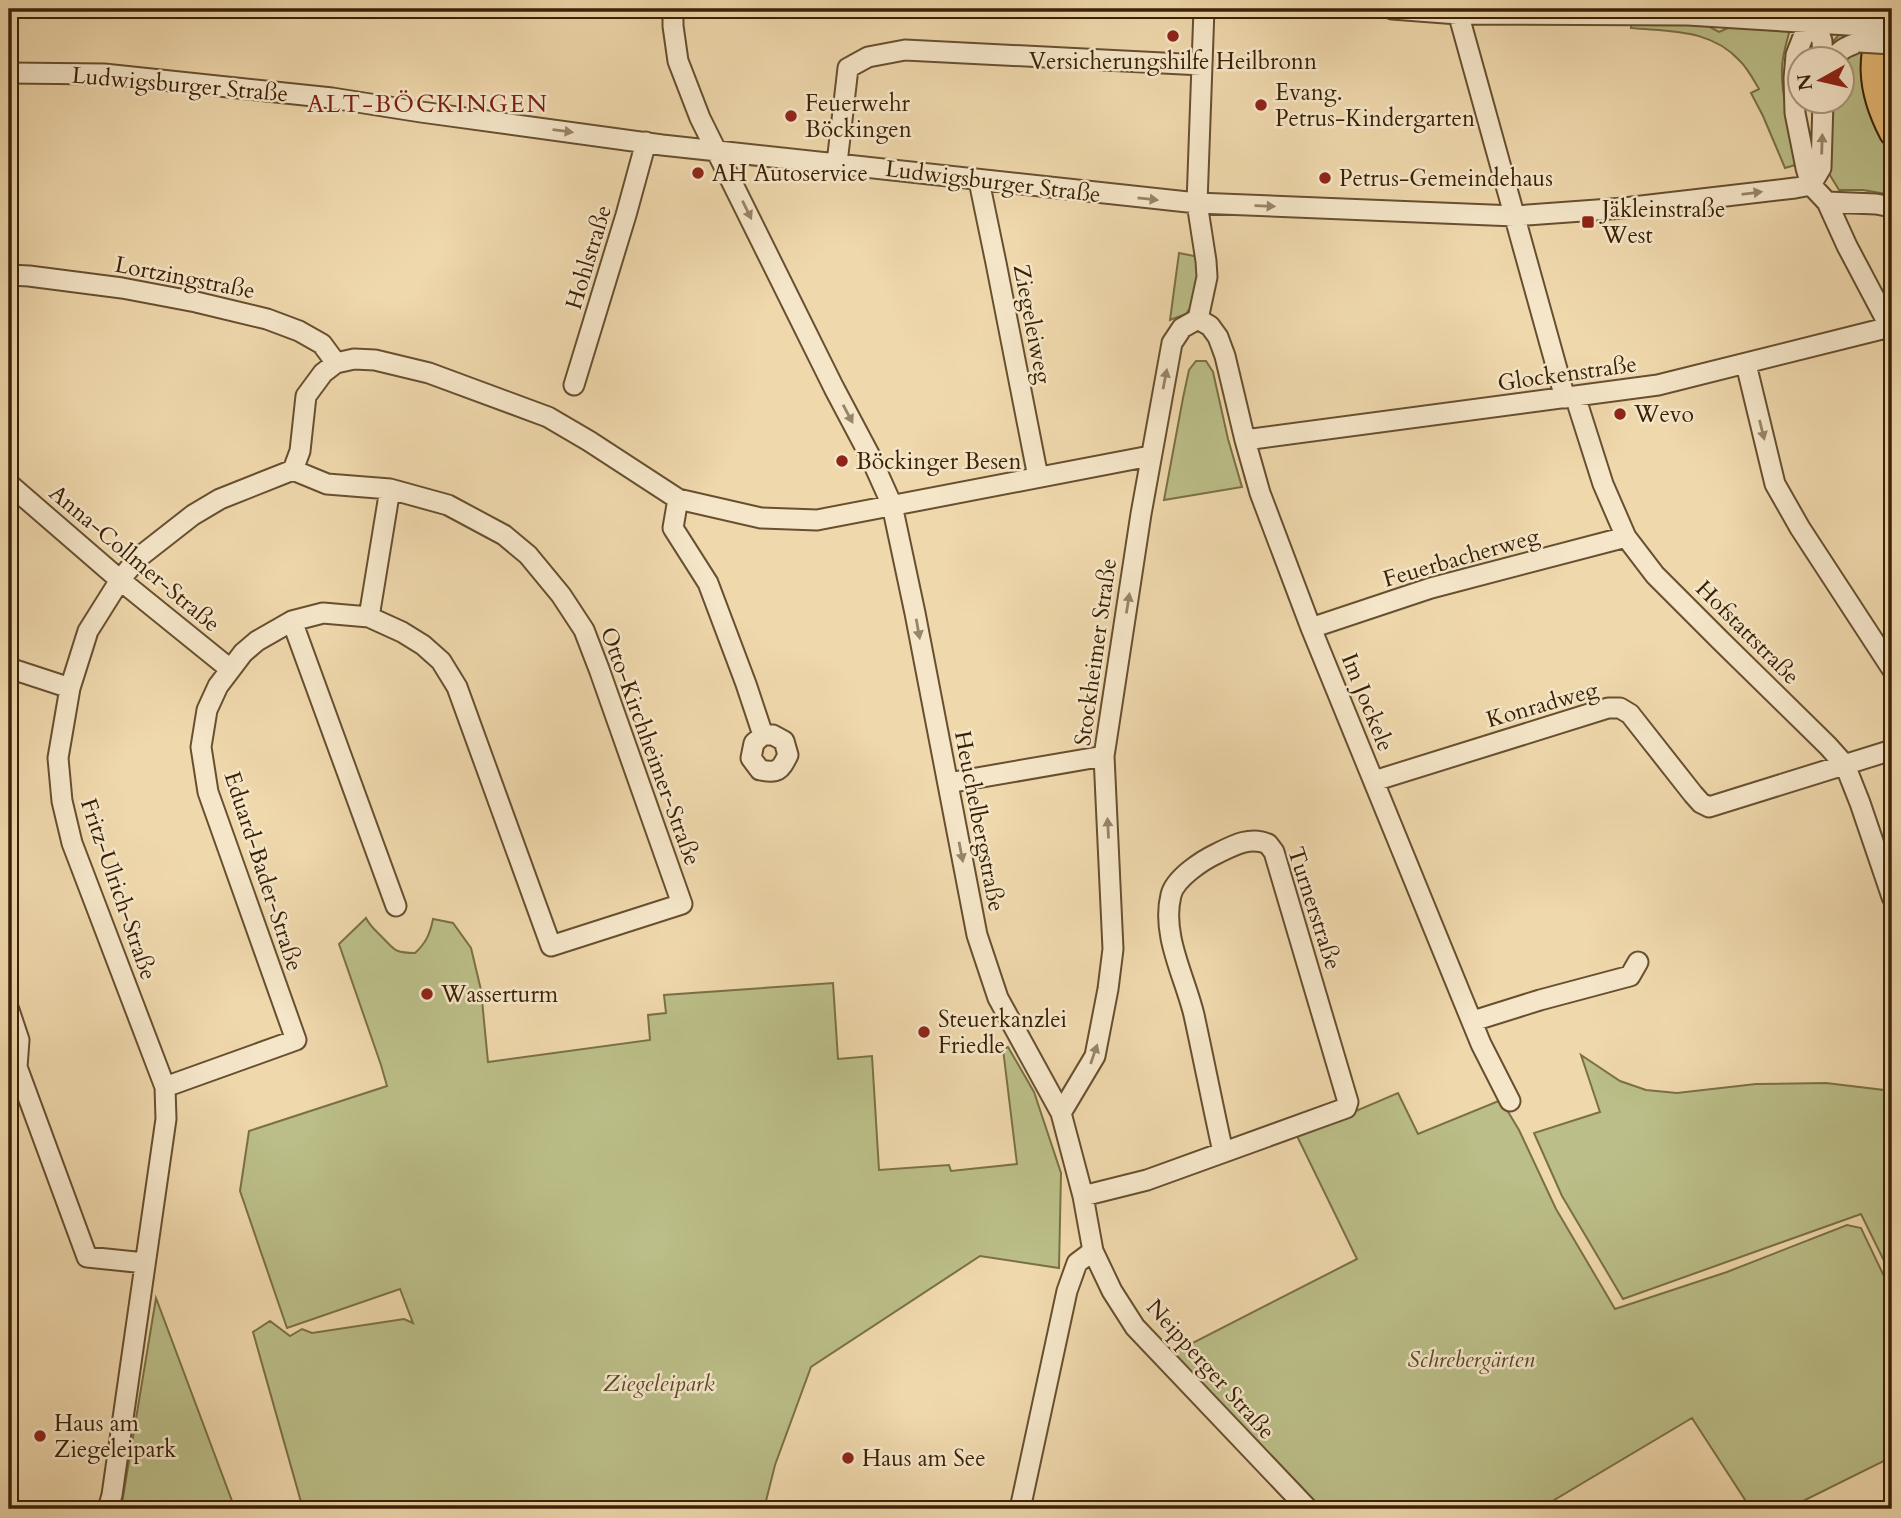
<svg xmlns="http://www.w3.org/2000/svg" width="1901" height="1518" font-family="Cardo,serif">
  <style>
    .green { fill: #bbbe88; stroke: #7a7046; stroke-width: 2 }
    .lines { fill: none; stroke-linecap: round; stroke-linejoin: round }
    .minor-casing { stroke: #674f2f; stroke-width: 23 }
    .major-casing { stroke: #3a2105; stroke-width: 28 }
    .minor { stroke: #f5e6c9; stroke-width: 19 }
    .major { stroke: #e8bc76; stroke-width: 24 }
    .minor-bridge-casing { stroke: #674f2f; stroke-width: 23; stroke-linecap: butt }
    .minor-bridge { stroke: #f5e6c9; stroke-width: 19 }
    .oneway { fill: #988467 }
    .poi-dot { fill: #8f2418; stroke: #f5e6c9; stroke-width: 2.5 }
    .labels { text-anchor: middle; stroke-width: 5; stroke-linejoin: round; paint-order: stroke }
    .poi-label { font-size: 23px; fill: #3a2105; stroke: #f5e6c9; text-anchor: start }
    .street-label { font-size: 23px; fill: #3a2105; stroke: #f5e6c9 }
    .park-label { font-size: 23px; font-style: italic; fill: #5a4826; stroke: #f5e6c9 }
    .neighbourhood-label { font-size: 24px; letter-spacing: 2px; fill: #7a1f14; stroke: #f5e6c9 }
  </style>
  <rect width="100%" height="100%" fill="#efd8ac"/>
  <filter id="stains"><feTurbulence type="fractalNoise" baseFrequency=".00286" numOctaves="4"/><feColorMatrix values="0 0 0 0 .2 0 0 0 0 .09 0 0 0 0 .02 0 0 0 .5 -.17"/></filter>
  <radialGradient id="worn" r=".72"><stop offset=".6" stop-color="#630" stop-opacity="0"/><stop offset="1" stop-color="#630" stop-opacity=".3"/></radialGradient>
  <path class="green" d="M1862,9H1892V195L1863,190H1839L1825,167L1827,102H1842V60L1828,47Z
    M1632,20L1699,21L1719,32L1735,25H1791C1787,42 1781,58 1782,75C1782,105 1795,135 1802,163L1785,168L1763,116L1751,93L1759,89C1753,79 1748,69 1740,61C1711,29 1672,32 1631,28Z
    M1179,253L1199,257L1196,299L1186,314L1170,320Z
    M1196,361H1206L1213,372L1228,439L1242,487L1164,500L1183,398L1189,370Z
    M366,918C370,926 375,930 381,936C395,950 394,953 415,953C426,943 430,934 433,919L453,923L471,948L481,990L488,1062L650,1040L648,1015L666,1013L664,995L833,983L838,1059L872,1056L879,1170L949,1165L951,1171L1017,1164L1003,1049L1008,1047L1034,1092L1061,1173L1059,1268L980,1256L811,1367L775,1465L764,1509H303L253,1332L270,1321L290,1336L302,1329L312,1333L404,1319L413,1323L400,1289L287,1328L240,1191L249,1131L387,1086L381,1065L339,944Z
    M1581,1055L1620,1081L1646,1090L1677,1093L1756,1084L1826,1083L1892,1091V1277L1861,1214L1623,1299L1562,1196L1534,1133L1600,1112Z
    M1398,1093L1418,1134L1501,1100L1519,1130L1556,1209L1615,1309L1727,1272L1847,1225L1861,1228L1892,1293V1457L1787,1509H1751L1692,1418L1539,1509H1317L1171,1354L1357,1259L1297,1136Z
    M156,1298L235,1509H121Z"/>
  <g class="lines">
    <g class="minor-casing">
      <path id="minor" d="M673,9V26L678,61L700,118L834,388L870,456L892,505L915,613L977,935L998,998L1061,1113L1083,1196L1093,1251L1112,1291L1135,1327L1308,1509
        M1392,9L1458,14L1688,15L1864,26
        M1457,9L1565,398
        M1816,23L1803,37L1796,55L1794,78L1795,113L1806,168L1811,185L1827,202L1847,246L1892,331
        M1816,23L1822,41L1823,60
        M1834,60C1838,49 1849,46 1859,42
        M9,73L104,74L332,98L421,112L662,145L1197,203L1515,216L1624,208L1795,188L1811,185L1821,168L1823,102
        M837,163L848,68L868,57L905,50L1202,65
        M979,181L996,263L1038,477
        M1827,202L1876,204L1892,207
        M9,275L29,276L122,288L196,302L267,319L299,331L322,344L336,363
        M1198,319L1210,326L1218,337L1225,356L1245,440L1260,493L1311,628L1481,1044L1510,1101
        M1746,364L1775,484L1800,528L1892,669
        M574,385L626,215L646,142
        M1575,396L1603,484L1626,537L1655,575L1721,641L1828,746L1845,765L1860,803L1892,897
        M1245,440L1658,385L1890,327
        M9,484L120,580L230,669
        M678,499L673,528L708,583L746,684L763,735L754,743L751,758L760,770C778,773 780,771 788,755L784,741L773,735H763
        M369,617L390,489
        M292,621L396,906
        M1311,628L1431,588L1626,537
        M9,668L70,688
        M1374,781L1608,708H1620L1630,714L1693,794L1701,803L1709,807L1892,750
        M948,783L1104,756
        M9,1010L19,1040L17,1067L87,1257L145,1263
        M1473,1021L1540,1000L1630,976L1638,962
        M165,1087L296,1040L208,792L201,747L207,710L218,686L243,653L257,641L292,621L323,613L369,617L402,632L423,645L441,661L457,687L551,946L682,904L599,669L584,630L561,595L528,555L504,535L448,505L390,489L327,484L293,470
        M1061,1113L1095,1056L1108,989L1113,949L1104,756L1141,514L1172,343L1182,328L1198,319L1207,277L1206,261L1197,203L1204,9
        M1083,1196L1147,1180L1346,1108L1348,1102L1274,852L1268,844C1251,836 1234,845 1218,853C1203,860 1175,878 1171,895C1161,935 1185,977 1194,1015C1204,1061 1213,1107 1223,1152
        M108,1509L112,1495L166,1119L165,1087L72,843L62,801L58,758L70,688L88,631L120,580L138,558L193,515L220,499L293,470L300,451L306,396L323,373L336,363L354,359L375,360L429,373L548,417L589,441L678,499L761,518L817,520L1150,456
        M1020,1509L1067,1291L1077,1263L1093,1251"/>
    </g>
    <g class="major-casing">
      <path id="major" d="M1892,9C1865,51 1870,91 1892,133"/>
    </g>
    <use href="#minor" class="minor"/>
    <use href="#major" class="major"/>
    <g class="minor-bridge-casing">
      <path id="minor-bridge" d="M1864,26L1892,30
        M1859,42L1892,44"/>
    </g>
    <use href="#minor-bridge" class="minor-bridge"/>
  </g>
  <defs><path id="oneway-solid" d="M-6-.8H1V-3.2L6.5 0L1 3.2V.8H-6Z" transform="scale(1.75)"/></defs>
  <g class="oneway">
    <use href="#oneway-solid" transform="translate(563 131) rotate(7)"/>
    <use href="#oneway-solid" transform="translate(1822 144) rotate(-88)"/>
    <use href="#oneway-solid" transform="translate(1752 193) rotate(-7)"/>
    <use href="#oneway-solid" transform="translate(1148 199) rotate(6)"/>
    <use href="#oneway-solid" transform="translate(1265 206) rotate(2)"/>
    <use href="#oneway-solid" transform="translate(747 210) rotate(64)"/>
    <use href="#oneway-solid" transform="translate(1165 379) rotate(-79)"/>
    <use href="#oneway-solid" transform="translate(848 414) rotate(62)"/>
    <use href="#oneway-solid" transform="translate(1762 430) rotate(76)"/>
    <use href="#oneway-solid" transform="translate(1128 603) rotate(-81)"/>
    <use href="#oneway-solid" transform="translate(918 629) rotate(80)"/>
    <use href="#oneway-solid" transform="translate(1108 828) rotate(-93)"/>
    <use href="#oneway-solid" transform="translate(961 852) rotate(79)"/>
    <use href="#oneway-solid" transform="translate(1094 1054) rotate(-71)"/>
  </g>
  <g class="poi-dot">
    <circle cx="1173" cy="36" r="7"/>
    <circle cx="1261" cy="105" r="7"/>
    <circle cx="791" cy="116" r="7"/>
    <circle cx="698" cy="173" r="7"/>
    <circle cx="1325" cy="178" r="7"/>
    <rect x="1581" y="215" width="14" height="14" rx="3.5"/>
    <circle cx="1620" cy="414" r="7"/>
    <circle cx="842" cy="461" r="7"/>
    <circle cx="427" cy="994" r="7"/>
    <circle cx="924" cy="1032" r="7"/>
    <circle cx="40" cy="1436" r="7"/>
    <circle cx="848" cy="1458" r="7"/>
  </g>
  <g class="labels">
    <g class="poi-label">
      <text x="1173" y="69" text-anchor="middle">Versicherungshilfe Heilbronn</text>
      <text x="1275" y="100">Evang.<tspan x="1275" dy="26">Petrus-Kindergarten</tspan></text>
      <text x="805" y="111">Feuerwehr<tspan x="805" dy="26">Böckingen</tspan></text>
      <text x="712" y="181">AH Autoservice</text>
      <text x="1339" y="186">Petrus-Gemeindehaus</text>
      <text x="1602" y="217">Jäkleinstraße<tspan x="1602" dy="26">West</tspan></text>
      <text x="1634" y="422">Wevo</text>
      <text x="856" y="469">Böckinger Besen</text>
      <text x="441" y="1002">Wasserturm</text>
      <text x="938" y="1027">Steuerkanzlei<tspan x="938" dy="26">Friedle</tspan></text>
      <text x="54" y="1431">Haus am<tspan x="54" dy="26">Ziegeleipark</tspan></text>
      <text x="862" y="1466">Haus am See</text>
    </g>
    <g class="street-label">
      <text transform="translate(180 84) rotate(5)" y="8">Ludwigsburger Straße</text>
      <text transform="translate(993 181) rotate(7)" y="8">Ludwigsburger Straße</text>
      <text transform="translate(588 257) rotate(-73)" y="8">Hohlstraße</text>
      <text transform="translate(185 277) rotate(11)" y="8">Lortzingstraße</text>
      <text transform="translate(1033 324) rotate(79)" y="8">Ziegeleiweg</text>
      <text transform="translate(1567 373) rotate(-8)" y="8">Glockenstraße</text>
      <text transform="translate(1461 557) rotate(-16)" y="8">Feuerbacherweg</text>
      <text transform="translate(135 558) rotate(40)" y="8">Anna-Collmer-Straße</text>
      <text transform="translate(1748 632) rotate(45)" y="8">Hofstattstraße</text>
      <text transform="translate(1095 652) rotate(-82)" y="8">Stockheimer Straße</text>
      <text transform="translate(1368 702) rotate(68)" y="8">Im Jockele</text>
      <text transform="translate(1542 704) rotate(-16)" y="8">Konradweg</text>
      <text transform="translate(651 746) rotate(70)" y="8">Otto-Kirchheimer-Straße</text>
      <text transform="translate(980 821) rotate(79)" y="8">Heuchelbergstraße</text>
      <text transform="translate(264 871) rotate(72)" y="8">Eduard-Bader-Straße</text>
      <text transform="translate(119 889) rotate(71)" y="8">Fritz-Ulrich-Straße</text>
      <text transform="translate(1315 908) rotate(72)" y="8">Turnerstraße</text>
      <text transform="translate(1211 1369) rotate(48)" y="8">Neipperger Straße</text>
    </g>
    <g class="park-label">
      <text x="1471" y="1367">Schrebergärten</text>
      <text x="659" y="1391">Ziegeleipark</text>
    </g>
    <g class="neighbourhood-label">
      <text x="428" y="112">ALT-BÖCKINGEN</text>
    </g>
  </g>
  <rect width="1901" height="1518" fill="none" stroke="#efd8ac" stroke-width="35"/>
  <rect x="10" y="10" width="1880" height="1497" fill="none" stroke="#3a2105" stroke-width="3.5"/>
  <rect x="18" y="18" width="1866" height="1483" fill="none" stroke="#3a2105" stroke-width="2"/>
  <g transform="translate(1821 80) rotate(262)"><circle r="33" fill="#f5e6c9" stroke="#aa977b" stroke-width="2"/>
  <path d="M0-5L12 26L0 18L-12 26Z" fill="#8f2418"/>
  <text y="-10" font-size="19" font-weight="bold" text-anchor="middle" fill="#3a2105">N</text>
  </g>
  <rect width="100%" height="100%" filter="url(#stains)"/>
  <rect width="100%" height="100%" fill="url(#worn)"/>
</svg>
